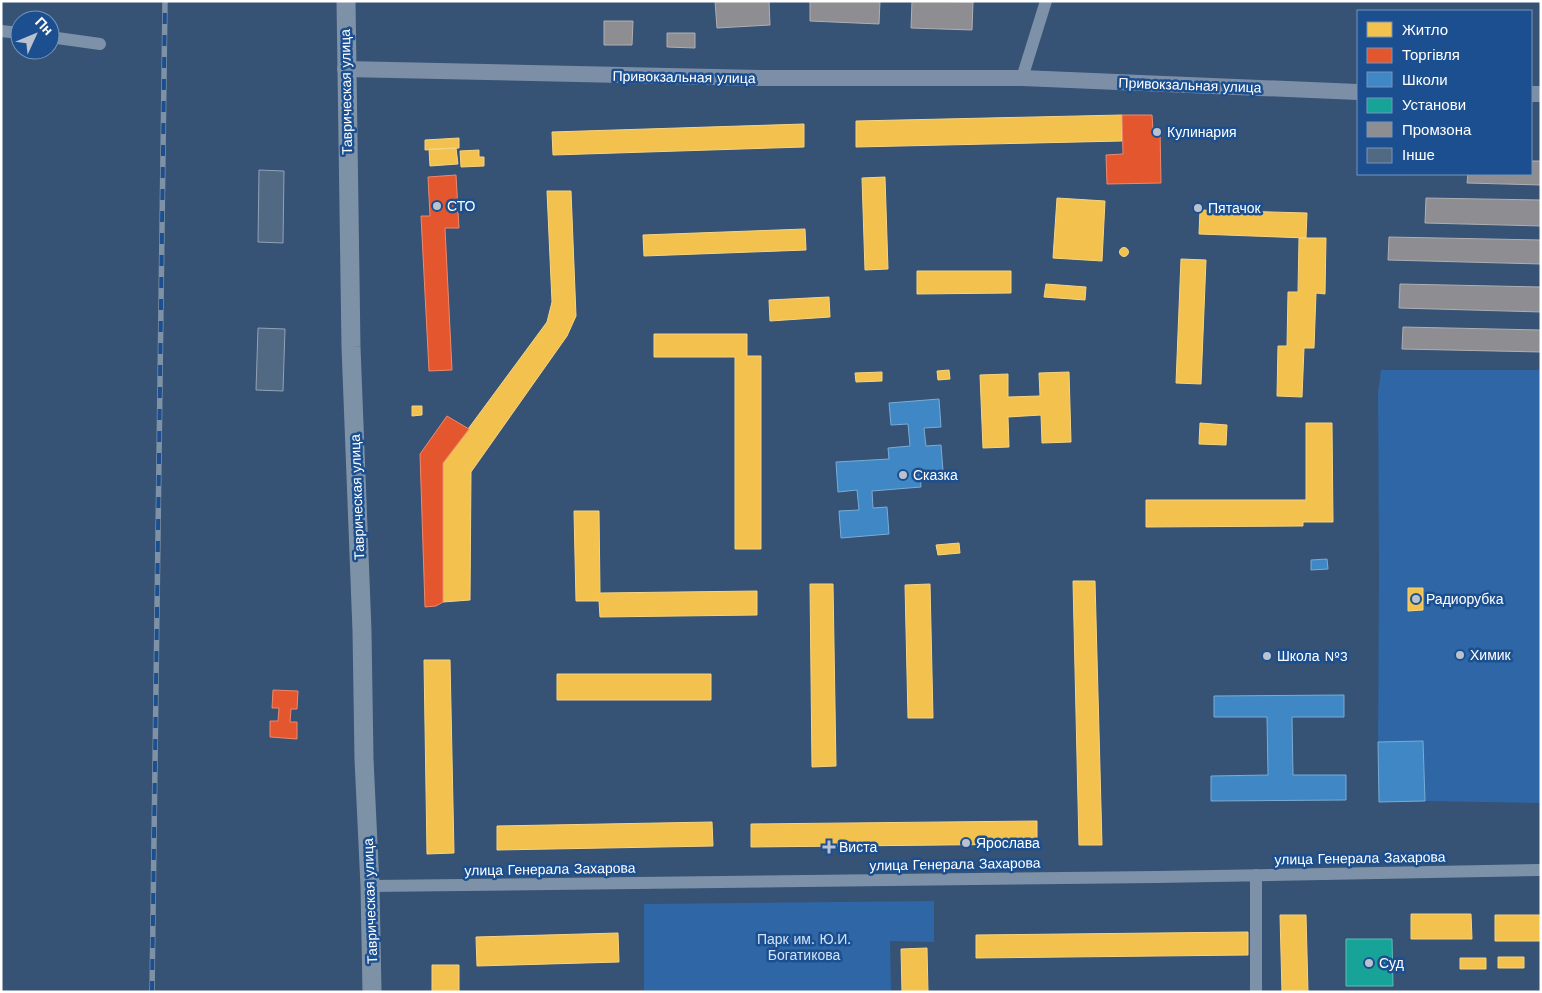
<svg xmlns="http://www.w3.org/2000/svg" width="1542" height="993" font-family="'Work Sans',sans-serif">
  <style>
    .green { fill: #2f66a5 }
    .homes { fill: #f2c14e; stroke: #f6d483 }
    .shops { fill: #e4572e; stroke: #ec896d }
    .schools { fill: #3f88c5; stroke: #79acd6 }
    .public { fill: #17a398; stroke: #5dbfb7 }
    .industry { fill: #8d8d92; stroke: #afafb3 }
    .building { fill: #526984; stroke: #92a2b6 }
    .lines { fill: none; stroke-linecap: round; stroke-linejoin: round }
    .minor { stroke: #7d92a8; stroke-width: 12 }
    .major { stroke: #7d8ea7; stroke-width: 16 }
    .highway { stroke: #7e92a7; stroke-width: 19 }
    .rail-casing { stroke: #7e92a7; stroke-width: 5.5 }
    .rail { stroke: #1b4f8f; stroke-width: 4; stroke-dasharray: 11; stroke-linecap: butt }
    .poi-dot { fill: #b9c2ce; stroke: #1b4f8f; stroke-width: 2 }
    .labels { text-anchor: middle; stroke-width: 5; stroke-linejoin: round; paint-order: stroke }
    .street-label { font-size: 14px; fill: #fff; stroke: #1b4f8f }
    .poi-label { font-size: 14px; fill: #fff; stroke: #1b4f8f; text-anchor: start }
    .park-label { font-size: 14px; fill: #cfe3fa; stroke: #1b4f8f }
  </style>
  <rect width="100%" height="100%" fill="#365274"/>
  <path class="green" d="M1381,370H1541V803L1425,801L1423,741L1378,742L1379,570L1378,392Z
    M934,901V942L890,941L891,992H644V904Z"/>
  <path class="homes" d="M1122,115V141L856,147V121Z
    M804,124V147L553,155L552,132Z
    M459,138V148L425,150V140Z
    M456,148L458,164L430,166L429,149Z
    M479,150V157H484V166L461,167L460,151Z
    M885,177L888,269L865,270L862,178Z
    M547,191H571L576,316L567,336L471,472L470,600L443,602V463L547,322L552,302Z
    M1057,198L1105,201L1102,261L1053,258Z
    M1200,210L1307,213L1306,238L1199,234Z
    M805,229L806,250L644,256L643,235Z
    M1299,238H1326L1325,294L1316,293L1314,348H1304L1302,397L1277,396L1278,346H1287L1288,292H1298Z
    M1119.5 252a4.5 4.5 0 1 1 9 0a4.5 4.5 0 1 1-9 0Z
    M1181,259L1206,260L1201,384L1176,383Z
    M917,271H1011V293L917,294Z
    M1046,284L1086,287L1085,300L1044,297Z
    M829,297L830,317L770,321L769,300Z
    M654,334H747V356H761V549H735V357H654Z
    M949,370L950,379L938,380L937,371Z
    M882,372V381L856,382L855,373Z
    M1069,372L1071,442L1042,443L1041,415L1008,417L1009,447L983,448L980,375L1008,374V397L1040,396L1039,373Z
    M412,406H422V415L412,416Z
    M1200,423L1227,425L1226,445L1199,444Z
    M1306,423H1332L1333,522H1303V526L1146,527V500H1306Z
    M574,511H599L600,593L757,591V615L600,617L599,601H576Z
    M959,543L960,553L938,555L936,545Z
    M1073,581H1095L1102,845H1079Z
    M810,584H833L836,766L812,767Z
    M930,584L933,718H908L905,585Z
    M1408,588H1423V610L1408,611Z
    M424,660H450L454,853L427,854Z
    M557,674H711V700H557Z
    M1037,821V844L751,847V824Z
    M712,822L713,846L497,850V826Z
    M1411,914H1471L1472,939H1411Z
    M1280,915H1306L1308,992H1282Z
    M1495,915H1541V941H1495Z
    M1248,932V955L976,958V935Z
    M618,933L619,962L477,966L476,937Z
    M927,948L928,992H902L901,949Z
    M1498,957H1524V968H1498Z
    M1460,958H1486V969H1460Z
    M432,965H459V992H432Z"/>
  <path class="shops" d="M1122,115H1152L1153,130L1160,129L1161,183L1107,184L1106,155L1123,154Z
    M456,175L459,228H445L452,370L429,371L421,216H430L428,177Z
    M447,416L469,429L443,463V602L436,606L425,607L420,454Z
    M273,690L298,691L297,709H291L290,722H297V739L270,737V721H278L279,708H272Z"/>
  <path class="schools" d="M939,399L941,427L924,428L926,446L941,445L943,471L920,473L921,487L872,491L873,508L887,507L889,534L841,538L839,511L859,510L857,490L838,492L836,462L889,459L888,448L910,446L908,424L891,425L889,403Z
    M1327,559L1328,569L1311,570V560Z
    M1344,695V717H1292L1293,775H1346V800L1211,801V776L1268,775L1267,717H1214V696Z
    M1423,741L1425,801L1379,802L1378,742Z"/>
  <path class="public" d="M1346,939H1392L1393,986H1346Z"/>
  <path class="industry" d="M715,1H769L770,25L717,28Z
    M810,1H880L879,24L810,21Z
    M912,1L973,2L972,30L911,28Z
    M604,21H633L632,45H604Z
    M667,33H695V48L667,47Z
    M1531,161H1541V185L1467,183L1468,174H1531Z
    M1426,198L1541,200V226L1425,223Z
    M1389,237L1541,240V264L1388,260Z
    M1400,284L1541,287V312L1399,308Z
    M1403,327L1541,330V352L1402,349Z"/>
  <path class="building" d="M259,170L284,171L283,243L258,242Z
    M258,328L285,329L283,391L256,390Z"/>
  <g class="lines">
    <path class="minor" d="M1,31L20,33
      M50,37L100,44
      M1022,78L1046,1
      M370,886L1157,877L1541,870
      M1256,992V875"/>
    <path class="major" d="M345,69L760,78H1022L1358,92
      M1531,94H1541"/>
    <path class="highway" d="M346,1L351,347L362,631L364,759L370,886L372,992"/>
    <g class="rail-casing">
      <path id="rail" d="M152,992L165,1"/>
    </g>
    <use href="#rail" class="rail"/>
  </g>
  <g class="poi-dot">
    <circle cx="1157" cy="132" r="5"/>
    <circle cx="437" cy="206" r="5"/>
    <circle cx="1198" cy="208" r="5"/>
    <circle cx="903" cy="475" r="5"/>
    <circle cx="1416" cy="599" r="5"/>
    <circle cx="1460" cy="655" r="5"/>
    <circle cx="1267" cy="656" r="5"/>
    <circle cx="966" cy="843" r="5"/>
    <path d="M826.5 839.5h5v5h5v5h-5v5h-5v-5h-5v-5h5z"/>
    <circle cx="1369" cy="963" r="5"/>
  </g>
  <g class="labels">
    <g class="street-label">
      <text transform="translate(684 77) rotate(1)" y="5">Привокзальная улица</text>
      <text transform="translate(1190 85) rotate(2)" y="5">Привокзальная улица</text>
      <text transform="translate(346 92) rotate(-91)" y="5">Таврическая улица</text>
      <text transform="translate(357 497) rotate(-92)" y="5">Таврическая улица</text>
      <text transform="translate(1360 858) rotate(-1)" y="5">улица Генерала Захарова</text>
      <text transform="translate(955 864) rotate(-1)" y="5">улица Генерала Захарова</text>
      <text transform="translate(550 869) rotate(-1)" y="5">улица Генерала Захарова</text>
      <text transform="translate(370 901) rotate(-92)" y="5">Таврическая улица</text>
    </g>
    <g class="poi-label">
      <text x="1167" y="137">Кулинария</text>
      <text x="447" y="211">СТО</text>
      <text x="1208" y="213">Пятачок</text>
      <text x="913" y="480">Сказка</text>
      <text x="1426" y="604">Радиорубка</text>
      <text x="1470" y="660">Химик</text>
      <text x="1277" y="661">Школа №3</text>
      <text x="976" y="848">Ярослава</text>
      <text x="839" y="852">Виста</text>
      <text x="1379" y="968">Суд</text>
    </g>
    <g class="park-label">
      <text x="804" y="944">Парк им. Ю.И.<tspan x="804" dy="16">Богатикова</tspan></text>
    </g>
  </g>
  <rect width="1542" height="993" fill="none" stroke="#ffffff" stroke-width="5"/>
  <rect x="1357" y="10" width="175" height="165" fill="#1b4f8f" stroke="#7695bc"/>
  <rect x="1367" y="22" width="25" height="15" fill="#f2c14e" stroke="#7695bc"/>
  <text x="1402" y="35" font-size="15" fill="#ffffff">Житло</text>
  <rect x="1367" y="48" width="25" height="15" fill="#e4572e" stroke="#7695bc"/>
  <text x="1402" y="60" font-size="15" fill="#ffffff">Торгівля</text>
  <rect x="1367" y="72" width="25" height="15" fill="#3f88c5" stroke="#7695bc"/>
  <text x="1402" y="85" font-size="15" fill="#ffffff">Школи</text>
  <rect x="1367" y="98" width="25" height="15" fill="#17a398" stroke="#7695bc"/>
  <text x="1402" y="110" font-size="15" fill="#ffffff">Установи</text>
  <rect x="1367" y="122" width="25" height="15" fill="#8d8d92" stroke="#7695bc"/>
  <text x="1402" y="135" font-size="15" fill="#ffffff">Промзона</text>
  <rect x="1367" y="148" width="25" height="15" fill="#526984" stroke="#7695bc"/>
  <text x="1402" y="160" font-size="15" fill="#ffffff">Інше</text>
  <g transform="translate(35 35) rotate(46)"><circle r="24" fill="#1b4f8f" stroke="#7695bc"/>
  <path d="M0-4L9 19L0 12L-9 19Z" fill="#b9c2ce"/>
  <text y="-8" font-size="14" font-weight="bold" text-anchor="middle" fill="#ffffff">Пн</text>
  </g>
</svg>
